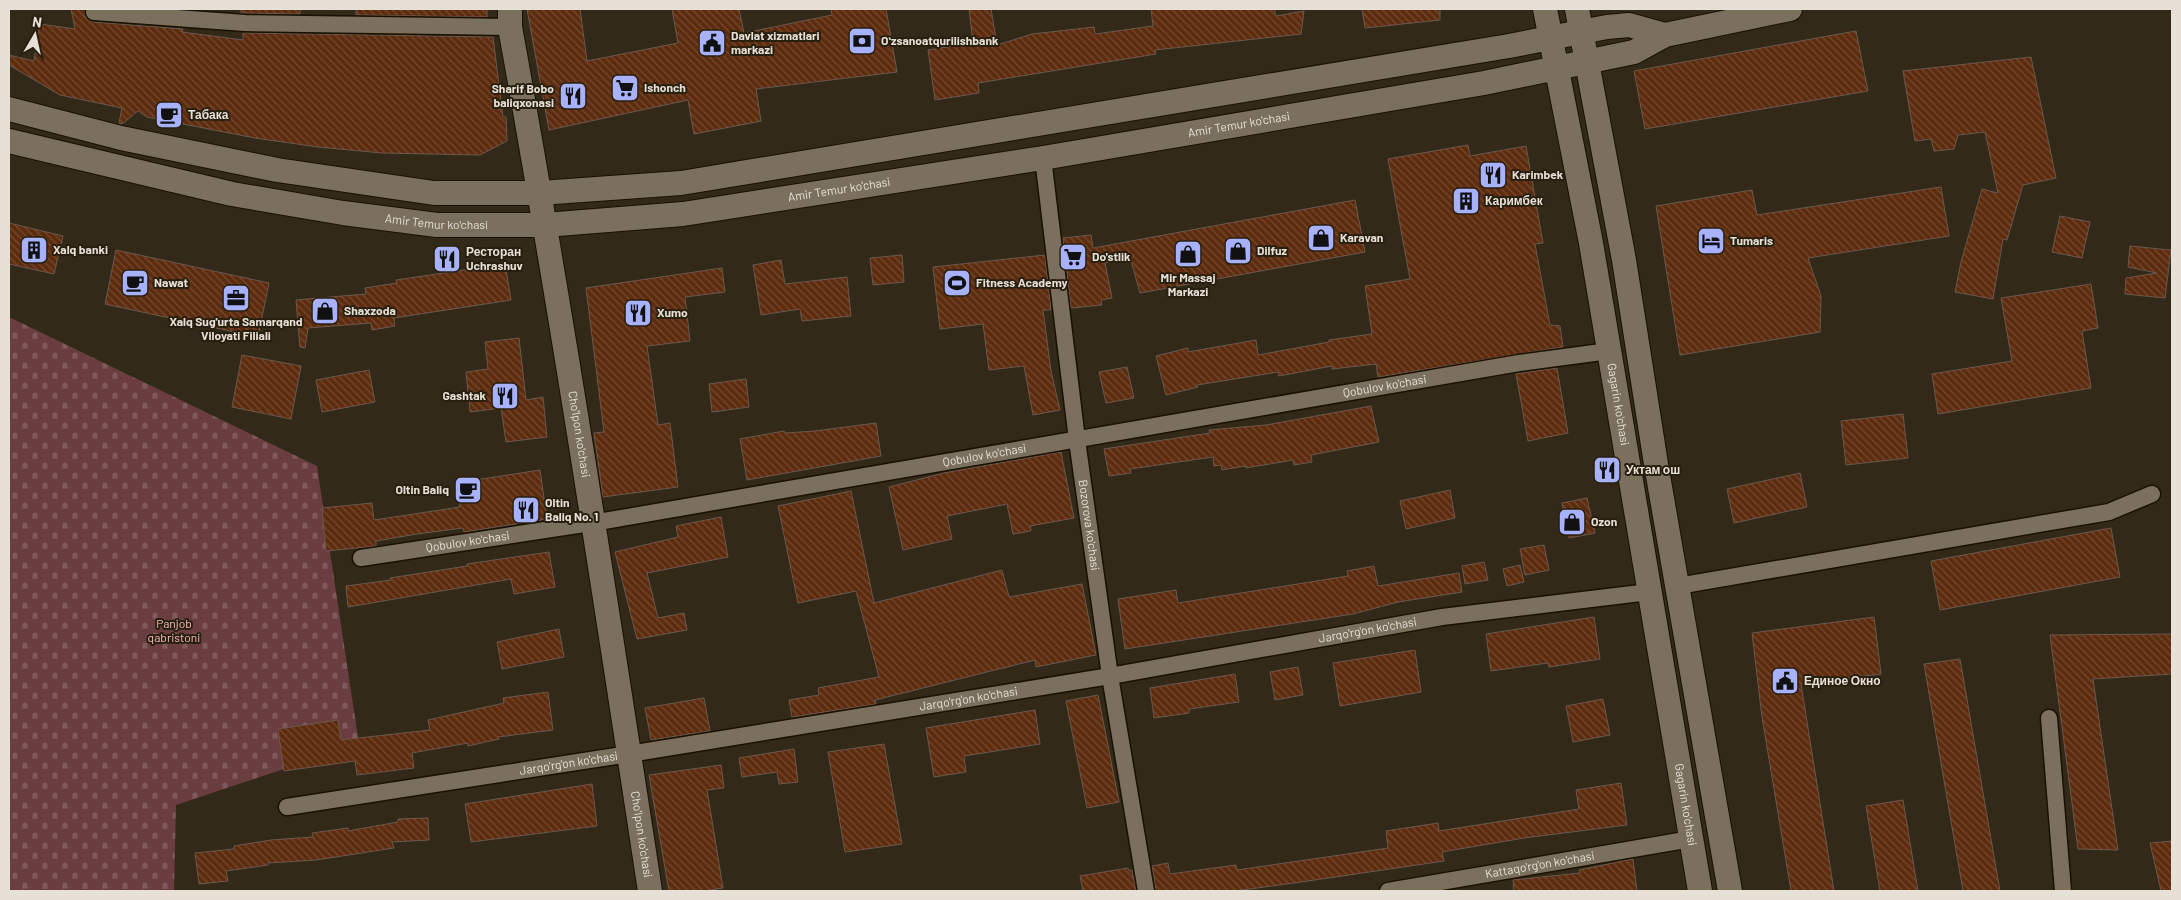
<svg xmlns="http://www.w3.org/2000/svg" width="2181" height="900" font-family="Barlow,sans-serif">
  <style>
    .cemetery { fill: url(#cemetery-stones) }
    .building { fill: url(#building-back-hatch); stroke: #6c584e }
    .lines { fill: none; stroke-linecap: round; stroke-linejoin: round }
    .street-casing { stroke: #1a1103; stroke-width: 19 }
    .secondary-casing { stroke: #1a1103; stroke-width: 26 }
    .street { stroke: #7b705e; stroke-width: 16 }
    .secondary { stroke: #7b705e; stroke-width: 24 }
    .labels { text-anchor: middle; stroke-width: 4; stroke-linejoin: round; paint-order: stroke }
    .poi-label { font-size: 12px; font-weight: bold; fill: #e6e0d6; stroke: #281f0f; text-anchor: start }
    .street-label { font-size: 12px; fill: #e6e0d6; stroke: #281f0f }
    .park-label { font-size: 12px; fill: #f7bcbf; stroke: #281f0f }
  </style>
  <defs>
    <pattern id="cemetery-stones" width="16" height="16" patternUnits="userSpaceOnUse" patternTransform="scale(1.25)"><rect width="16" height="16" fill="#6a3d40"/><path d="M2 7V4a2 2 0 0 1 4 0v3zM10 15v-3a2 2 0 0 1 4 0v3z" fill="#7f595b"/></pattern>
    <pattern id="building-back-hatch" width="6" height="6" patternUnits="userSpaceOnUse" patternTransform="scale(1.25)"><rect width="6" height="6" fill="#5d2c0e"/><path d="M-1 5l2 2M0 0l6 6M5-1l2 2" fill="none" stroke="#744a30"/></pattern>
  </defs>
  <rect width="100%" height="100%" fill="#322918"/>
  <path class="cemetery" d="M9,317L317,466L359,744L176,805L174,891H9Z"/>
  <path class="building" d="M71,9H85V17L93,22L183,29L182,32L243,40V33L493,37L503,117H506L507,141L480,155L382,153L318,147L255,138L147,117L138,111L122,124L119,123L122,108L60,95L9,65V55L34,61L40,24L75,29Z
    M241,9H300V14L241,13Z
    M356,9H487V17L356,15Z
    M527,9H580L587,61L678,43L672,9H739L744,33L832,15L831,9H886L897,72L756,89L761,121L694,134L688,100L549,130Z
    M969,9H991L997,45L1032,34L1094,27L1095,34L1153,26L1151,9H1274L1276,16L1304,11L1301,34L1155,50L1156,54L978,83L979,93L935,100L928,50L973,43Z
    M1362,9H1440V20L1365,28Z
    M1856,31L1868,91L1645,129L1634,71Z
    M2031,57L2056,178L2023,185L2007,240L2003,239L1993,299L1955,292L1961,262L1982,189L1998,193L1985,132L1958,135L1954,149L1934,151L1931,139L1915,141L1903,71Z
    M1468,145L1470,156L1526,146L1543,243L1535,244L1550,325L1560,326L1563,347L1378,377L1376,364L1332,369V366L1279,376L1278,372L1197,385L1198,387L1166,395L1156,356L1188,348V352L1256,340L1258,355L1329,342V340L1372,334L1365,286L1410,279L1388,159Z
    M1941,187L1949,236L1808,258L1821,296L1820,332L1680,355L1656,206L1752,190L1757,215Z
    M1355,200L1365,252L1140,293L1130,257L1105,263L1112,298L1101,300L1102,305L1071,308L1063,238L1091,235L1093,248Z
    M2060,216L2090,222L2082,258L2052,252Z
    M9,223L63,236L54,274L9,264Z
    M2130,246L2171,250L2165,298L2125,294L2126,278L2157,273L2128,267Z
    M116,250L269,283L258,337L105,304Z
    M902,255L904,282L873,285L870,258Z
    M1045,255L1051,310H1043L1051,371L1060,410L1033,415L1024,366L989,370L983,324L940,329L933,267Z
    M781,260L785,284L847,277L851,316L802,321L800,309L761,315L753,265Z
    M505,264L511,300L394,318L395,326L372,330L371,323L308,328L305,348L300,347L296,300L366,294L365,288L397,283L396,280Z
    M722,268L725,292L685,297L690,341L647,346L658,425L670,423L678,487L603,497L594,433L604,432L586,288Z
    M2091,284L2098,328L2082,331L2091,388L1938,414L1932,374L2012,361L2001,298Z
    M519,338L526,400L543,397L547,437L506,442L501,408L470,412L466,372L488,369L485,342Z
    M242,355L301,366L291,419L232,407Z
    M1127,367L1134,398L1106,403L1099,372Z
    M1557,368L1568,433L1528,441L1516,374Z
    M369,370L375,402L322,412L316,380Z
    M746,379L749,407L712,412L709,384Z
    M1371,406L1379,442L1311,455L1312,462L1294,465L1293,460L1246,468L1245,466L1222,470L1221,465L1214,466L1213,457L1130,469L1131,473L1109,476L1104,449L1210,433L1209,430L1266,425Z
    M1903,414L1908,458L1846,465L1841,421Z
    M876,423L881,456L747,480L740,439L784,431L785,433L815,431Z
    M1061,452L1074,518L1030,526L1031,531L1013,534L1007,504L947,516L952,539L903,550L889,487L944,473Z
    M540,470L547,519L464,532L463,528L417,534L376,541V546L326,551L322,508L372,503L374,520L460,507L456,483Z
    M1800,473L1807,507L1734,523L1727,489Z
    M1450,490L1455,518L1406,529L1400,501Z
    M851,491L874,603L1002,570L1009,597L1082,584L1096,655L1036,667L1035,660L875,700L876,704L792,717L789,700L819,695L818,688L879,677L856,591L798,603L778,506Z
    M1587,498L1595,533L1569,538L1562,503Z
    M721,517L728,557L647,573L658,618L684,613L687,630L637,639L615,552L678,537L676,526Z
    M2111,528L2120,577L1940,610L1931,561Z
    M1544,545L1549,570L1525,575L1520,549Z
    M549,552L555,587L514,594L511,579L348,607L346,586L391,580L390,578L467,566V564Z
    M1484,562L1488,580L1465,584L1462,566Z
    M1520,565L1524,582L1507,586L1503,569Z
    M1374,566L1378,586L1459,573L1462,592L1398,602L1353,614L1125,649L1118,599L1176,590L1178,603L1348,576L1347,571Z
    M1594,617L1600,659L1549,667L1548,663L1491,671L1486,634Z
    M1874,617L1881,674L1801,684L1834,891H1791L1762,717L1752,633Z
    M559,629L564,657L502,669L497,642Z
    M2172,634V674L2093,679L2118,850L2078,849L2050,635Z
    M1415,650L1421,692L1340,706L1333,663Z
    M1960,659L2000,891H1963L1924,664Z
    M1298,667L1303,695L1275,700L1270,672Z
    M1235,674L1239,702L1189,709V713L1154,718L1150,688Z
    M548,692L553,730L498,737L499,739L468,746V743L412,753L414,768L357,775L355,761L284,771L278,729L338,720L341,740L430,730L428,720L504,703L503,698Z
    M1098,695L1119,802L1087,808L1066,701Z
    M704,698L710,731L651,740L645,708Z
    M1603,699L1610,735L1573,742L1566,706Z
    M1035,710L1040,744L964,756L966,772L934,777L926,728Z
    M884,744L902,844L845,852L828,752Z
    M794,749L798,782L779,784L777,772L742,777L739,758Z
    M721,765L724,788L707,790L723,888L704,891H669L649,775Z
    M1621,783L1627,825L1524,838L1442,852L1444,861L1301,882L1235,891H1156L1152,866L1168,863L1170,874L1236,865L1237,870L1388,848L1386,831L1438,823L1439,831L1579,809L1576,790Z
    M592,784L597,826L471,842L465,804Z
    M1903,800L1918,891H1880L1866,806Z
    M428,818L429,840L392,842L394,848L316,860L268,863V865L226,871L228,881L199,884L195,853L234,849V846L271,840L313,837L312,833L348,828V831L398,822V819Z
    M2172,841V891H2161L2150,843Z
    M1633,859L1637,891H1514L1513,880L1580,873L1579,870Z
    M1128,868L1129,871L1132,870L1136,891H1083L1080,876Z"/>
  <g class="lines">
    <g class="street-casing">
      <g id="street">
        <path d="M94,12L245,23L510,27"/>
        <path id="s1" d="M1043,158L1077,440L1110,676L1146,891"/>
        <path id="s2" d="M361,558L604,521L1519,363L1609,351"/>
        <path d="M1678,586L2109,512L2152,494"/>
        <path d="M2049,718L2063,891"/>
        <path id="s3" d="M287,807L629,754L1110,676L1442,617L1649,592"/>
        <path id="s4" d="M1388,891L1691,839"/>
      </g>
    </g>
    <g class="secondary-casing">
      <g id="secondary">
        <path id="s5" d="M510,9V27C562,314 606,603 650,891"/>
        <path id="s6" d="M1545,9L1591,243L1700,891"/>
        <path d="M1577,9L1624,260L1656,464L1730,891"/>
        <path d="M9,109L121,138L277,170L434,193H540L681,183L1509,46L1607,27L1629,25L1665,35"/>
        <path id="s7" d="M9,141L232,194L343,213L437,225H545L683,214L1043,158L1484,83L1634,52L1665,35L1790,9"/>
      </g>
    </g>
    <use href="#street" class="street"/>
    <use href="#secondary" class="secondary"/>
  </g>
  <defs>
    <g id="bank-square" transform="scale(1.4375)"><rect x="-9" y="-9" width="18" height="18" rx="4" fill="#a7b1fc" stroke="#281f0f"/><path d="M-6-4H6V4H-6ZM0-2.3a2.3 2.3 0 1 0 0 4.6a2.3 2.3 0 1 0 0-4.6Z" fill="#111"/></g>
    <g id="civic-square" transform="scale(1.4375)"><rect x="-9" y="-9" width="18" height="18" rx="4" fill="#a7b1fc" stroke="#281f0f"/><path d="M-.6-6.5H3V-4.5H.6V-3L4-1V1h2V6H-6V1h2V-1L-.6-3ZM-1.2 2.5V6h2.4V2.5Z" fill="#111"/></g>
    <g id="supermarket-square" transform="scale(1.4375)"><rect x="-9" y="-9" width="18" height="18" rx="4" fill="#a7b1fc" stroke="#281f0f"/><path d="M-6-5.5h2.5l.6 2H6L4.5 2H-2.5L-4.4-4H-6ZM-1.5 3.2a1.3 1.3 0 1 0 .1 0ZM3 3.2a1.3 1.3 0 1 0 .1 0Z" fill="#111"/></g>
    <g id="restaurant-square" transform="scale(1.4375)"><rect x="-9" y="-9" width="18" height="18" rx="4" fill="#a7b1fc" stroke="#281f0f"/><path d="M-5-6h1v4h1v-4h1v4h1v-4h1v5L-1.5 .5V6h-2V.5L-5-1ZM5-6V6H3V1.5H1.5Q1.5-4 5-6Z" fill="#111"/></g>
    <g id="cafe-square" transform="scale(1.4375)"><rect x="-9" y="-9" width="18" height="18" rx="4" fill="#a7b1fc" stroke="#281f0f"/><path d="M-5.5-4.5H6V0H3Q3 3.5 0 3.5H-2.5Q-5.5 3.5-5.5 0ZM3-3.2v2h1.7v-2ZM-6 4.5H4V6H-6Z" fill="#111"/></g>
    <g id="building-square" transform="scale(1.4375)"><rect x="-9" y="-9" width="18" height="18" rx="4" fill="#a7b1fc" stroke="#281f0f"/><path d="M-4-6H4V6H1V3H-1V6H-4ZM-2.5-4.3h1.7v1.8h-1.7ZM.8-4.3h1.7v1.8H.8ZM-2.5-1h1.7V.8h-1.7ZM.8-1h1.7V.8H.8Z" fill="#111"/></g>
    <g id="shop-square" transform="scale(1.4375)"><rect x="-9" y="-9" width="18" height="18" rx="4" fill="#a7b1fc" stroke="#281f0f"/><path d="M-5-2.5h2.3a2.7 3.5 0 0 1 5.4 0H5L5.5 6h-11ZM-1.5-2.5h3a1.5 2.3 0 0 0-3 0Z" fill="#111"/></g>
    <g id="hotel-square" transform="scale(1.4375)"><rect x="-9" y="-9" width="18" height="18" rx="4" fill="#a7b1fc" stroke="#281f0f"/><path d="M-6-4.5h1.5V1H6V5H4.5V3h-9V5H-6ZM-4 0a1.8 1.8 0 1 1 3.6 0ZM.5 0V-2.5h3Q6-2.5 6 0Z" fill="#111"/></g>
    <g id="stadium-square" transform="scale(1.4375)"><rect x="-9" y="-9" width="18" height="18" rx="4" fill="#a7b1fc" stroke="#281f0f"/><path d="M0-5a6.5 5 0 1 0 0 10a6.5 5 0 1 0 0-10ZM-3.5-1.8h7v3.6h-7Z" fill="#111"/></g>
    <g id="office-square" transform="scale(1.4375)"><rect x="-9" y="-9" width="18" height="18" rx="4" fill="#a7b1fc" stroke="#281f0f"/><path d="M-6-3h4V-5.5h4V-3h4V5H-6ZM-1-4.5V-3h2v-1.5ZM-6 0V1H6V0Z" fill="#111"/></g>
  </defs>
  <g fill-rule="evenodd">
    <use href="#bank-square" x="862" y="41"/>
    <use href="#civic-square" x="712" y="43"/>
    <use href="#supermarket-square" x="625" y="88"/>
    <use href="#restaurant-square" x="573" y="96"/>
    <use href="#cafe-square" x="169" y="115"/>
    <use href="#restaurant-square" x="1493" y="175"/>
    <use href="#building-square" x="1466" y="201"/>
    <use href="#shop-square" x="1321" y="238"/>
    <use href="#hotel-square" x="1711" y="241"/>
    <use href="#building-square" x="34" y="250"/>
    <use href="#shop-square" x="1238" y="251"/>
    <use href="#shop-square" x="1188" y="254"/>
    <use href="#supermarket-square" x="1073" y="257"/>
    <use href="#restaurant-square" x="447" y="259"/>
    <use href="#cafe-square" x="135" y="283"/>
    <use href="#stadium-square" x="957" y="283"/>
    <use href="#office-square" x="236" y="298"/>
    <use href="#shop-square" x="325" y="311"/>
    <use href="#restaurant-square" x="638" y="313"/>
    <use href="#restaurant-square" x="505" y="396"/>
    <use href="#restaurant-square" x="1607" y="470"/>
    <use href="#cafe-square" x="468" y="490"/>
    <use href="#restaurant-square" x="526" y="510"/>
    <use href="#shop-square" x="1572" y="522"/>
    <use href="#civic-square" x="1785" y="681"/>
  </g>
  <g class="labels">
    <g class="poi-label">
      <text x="731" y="40">Davlat xizmatlari<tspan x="731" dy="14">markazi</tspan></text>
      <text x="881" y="45">Oʻzsanoatqurilishbank</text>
      <text x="644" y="92">Ishonch</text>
      <text x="554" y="93" text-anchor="end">Sharif Bobo<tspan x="554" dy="14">baliqxonasi</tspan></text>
      <text x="188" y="119">Табака</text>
      <text x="1512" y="179">Karimbek</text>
      <text x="1485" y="205">Каримбек</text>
      <text x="1340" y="242">Karavan</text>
      <text x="1730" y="245">Tumaris</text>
      <text x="53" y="254">Xalq banki</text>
      <text x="1257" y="255">Dilfuz</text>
      <text x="466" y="256">Ресторан<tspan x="466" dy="14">Uchrashuv</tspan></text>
      <text x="1092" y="261">Do'stlik</text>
      <text x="1188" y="282" text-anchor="middle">Mir Massaj<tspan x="1188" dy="14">Markazi</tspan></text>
      <text x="154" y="287">Nawat</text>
      <text x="976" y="287">Fitness Academy</text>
      <text x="344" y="315">Shaxzoda</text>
      <text x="657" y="317">Xumo</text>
      <text x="236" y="326" text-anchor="middle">Xalq Sug'urta Samarqand<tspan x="236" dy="14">Viloyati Filiali</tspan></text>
      <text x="486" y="400" text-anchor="end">Gashtak</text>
      <text x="1626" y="474">Уктам ош</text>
      <text x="449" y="494" text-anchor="end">Oltin Baliq</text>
      <text x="545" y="507">Oltin<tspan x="545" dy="14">Baliq No. 1</tspan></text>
      <text x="1591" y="526">Ozon</text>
      <text x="1804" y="685">Единое Окно</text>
    </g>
    <g class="street-label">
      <text dy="4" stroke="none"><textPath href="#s7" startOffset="1246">Amir Temur ko'chasi</textPath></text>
      <text dy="4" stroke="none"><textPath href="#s7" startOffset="841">Amir Temur ko'chasi</textPath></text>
      <text dy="4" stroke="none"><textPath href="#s7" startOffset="436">Amir Temur ko'chasi</textPath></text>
      <text dy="4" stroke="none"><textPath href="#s2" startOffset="1038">Qobulov ko'chasi</textPath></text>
      <text dy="4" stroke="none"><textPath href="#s6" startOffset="402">Gagarin ko'chasi</textPath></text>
      <text dy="4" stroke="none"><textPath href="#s5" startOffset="431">Cho'lpon ko'chasi</textPath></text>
      <text dy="4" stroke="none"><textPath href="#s2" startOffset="632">Qobulov ko'chasi</textPath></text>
      <text dy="4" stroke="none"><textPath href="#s1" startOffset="370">Bozorova ko'chasi</textPath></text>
      <text dy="4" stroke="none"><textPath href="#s2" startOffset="108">Qobulov ko'chasi</textPath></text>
      <text dy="4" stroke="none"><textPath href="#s3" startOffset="1095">Jarqo'rg'on ko'chasi</textPath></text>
      <text dy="4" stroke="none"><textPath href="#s3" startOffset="690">Jarqo'rg'on ko'chasi</textPath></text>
      <text dy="4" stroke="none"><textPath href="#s3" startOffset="285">Jarqo'rg'on ko'chasi</textPath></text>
      <text dy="4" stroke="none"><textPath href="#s6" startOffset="808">Gagarin ko'chasi</textPath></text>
      <text dy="4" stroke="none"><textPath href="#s5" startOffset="836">Cho'lpon ko'chasi</textPath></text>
      <text dy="4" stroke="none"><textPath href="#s4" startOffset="154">Kattaqo'rg'on ko'chasi</textPath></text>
    </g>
    <g class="park-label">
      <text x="174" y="628">Panjob<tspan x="174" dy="14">qabristoni</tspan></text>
    </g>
  </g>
  <rect width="2181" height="900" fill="none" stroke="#e6e0d6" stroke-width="20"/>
  <g transform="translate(35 35) rotate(9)" stroke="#281f0f" stroke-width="4" paint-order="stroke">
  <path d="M0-4L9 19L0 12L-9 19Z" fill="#e6e0d6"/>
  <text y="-8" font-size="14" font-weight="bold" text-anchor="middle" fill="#e6e0d6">N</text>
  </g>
</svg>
